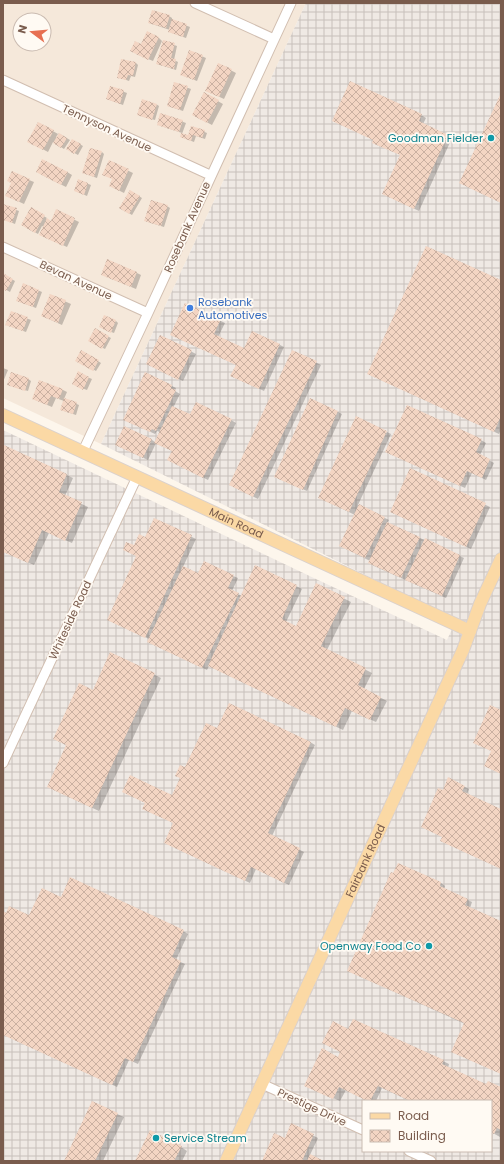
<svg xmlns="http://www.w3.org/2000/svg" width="504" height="1164" font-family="Poppins,sans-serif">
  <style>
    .residential { fill: #f5e8da; fill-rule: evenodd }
    .industrial { fill: url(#industrial-grid); fill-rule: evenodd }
    .shadow { fill: #0003 }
    .building { fill: url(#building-cross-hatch) }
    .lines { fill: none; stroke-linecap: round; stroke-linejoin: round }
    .minor-casing { stroke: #d1beb0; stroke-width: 11 }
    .major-casing { stroke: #dad1cd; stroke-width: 14 }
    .minor { stroke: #fff; stroke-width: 9 }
    .major { stroke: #fbd9a5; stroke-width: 12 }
    .culture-dot { fill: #0f9aa8; stroke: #fffaf3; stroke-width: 1.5 }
    .shop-dot { fill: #3f7fe0; stroke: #fffaf3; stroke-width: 1.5 }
    .labels { text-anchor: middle; stroke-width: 3.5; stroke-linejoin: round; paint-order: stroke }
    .street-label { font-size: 11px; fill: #7a5c4d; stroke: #fffaf3 }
    .culture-label { font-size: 11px; fill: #0d838f; stroke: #fffaf3; text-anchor: end }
    .shop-label { font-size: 11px; fill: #366cbe; stroke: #fffaf3; text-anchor: start }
  </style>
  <defs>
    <pattern id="industrial-grid" width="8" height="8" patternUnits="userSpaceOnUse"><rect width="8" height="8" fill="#efe9e4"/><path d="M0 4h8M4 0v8" fill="none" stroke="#c7c0bb"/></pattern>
    <pattern id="building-cross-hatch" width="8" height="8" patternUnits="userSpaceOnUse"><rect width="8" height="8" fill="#f3d5c3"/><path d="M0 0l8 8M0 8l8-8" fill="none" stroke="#cab0a1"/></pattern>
  </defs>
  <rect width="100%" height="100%" fill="#fdf6ec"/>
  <path class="residential" d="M3,3H306L101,444L3,398ZM20,20H44V44H20Z"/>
  <path class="industrial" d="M306,3H501V1161H3V430L318,580L447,640L456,620L101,444ZM363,1101H491V1151H363Z"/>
  <path class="shadow" d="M169,16L172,18V20L190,27L186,38L172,33L170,30L149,23Z
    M158,37L162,41L177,46L174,60L178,62L176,70L157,64L163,42L162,41L153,61L136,54Z
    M190,51L206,58L197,81L184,76Z
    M136,63L138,65L135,77L131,76L129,81L118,77Z
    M219,64L236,73L224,99L211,93Z
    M175,83L191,89L183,111L168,106Z
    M111,87L127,93L123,105L107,99Z
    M205,94L223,104L212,125L193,115Z
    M156,104L159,106L155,120L141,116Z
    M161,114L186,123L182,134L189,136L192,127L207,133L205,139L196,136L194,142L181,137L182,133L161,126Z
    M421,115L426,118L423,124L452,138L419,211L388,196L401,155L374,140Z
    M39,123L58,134L56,137L57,138L60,134L70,140L64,149L53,142L48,152L29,142Z
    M72,140L83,146L78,155L67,149Z
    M102,152L104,154L97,178L83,173Z
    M110,162L133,173L124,193L114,188Z
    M67,172L72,175L66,187L42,175Z
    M29,180L34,182L24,204L11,198Z
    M78,180L91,185L87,196L78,192Z
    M130,191L142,198L132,215L120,208Z
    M3,205L19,211L15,224L3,219Z
    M167,206L170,208L164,227L148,222Z
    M31,209L47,218L46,219L52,222L57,211L79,222L67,247L45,237L44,227L42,226L38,234L22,225Z
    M137,273L141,275L136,289L107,277Z
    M3,274L15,281L10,292L3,288Z
    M501,281V429L499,434L373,376Z
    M23,284L42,292L36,308L20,302Z
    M51,295L71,304L62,325L42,316Z
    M186,304L225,323L218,337L244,349L280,345L284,347L264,391L236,378L237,365Z
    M11,312L31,320L26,332L9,326Z
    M116,321L118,323L114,333L103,329Z
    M95,330L111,338L105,349L89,341Z
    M161,336L196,354L183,381L152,366Z
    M82,351L101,363L96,371L77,360Z
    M293,351L321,365L258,499L234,487Z
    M3,368L8,370L3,382Z
    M78,373L92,379L87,390L76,386Z
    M28,379L31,381L28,391L8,385Z
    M172,386L176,388L175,391L180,394L173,408L190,416L231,420L236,423L208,480L173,462V451L156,443L148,460L116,445L152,440L155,442L160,432L157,431L155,434L129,422Z
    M63,390L67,392L64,399L79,405L76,415L61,410L64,401L56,398L52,407L33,399Z
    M311,399L342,414L307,491L280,479Z
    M387,432L391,434L358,505L389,520L387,523L464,558L446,598L374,566L370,561L345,548L355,515L324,500Z
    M481,440L486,443L480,455L494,463L486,480L472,473L465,488L391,454Z
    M4,446L73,478L65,496L88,507L72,543L49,533L34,565L3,551V449Z
    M410,469L490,507L471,549L396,514Z
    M154,519L196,539L183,567L198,575L233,576L238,578L232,591L242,596L256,566L302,589L286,622L297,627L317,585L351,602L327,650L372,673L364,689L387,701L376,722L352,711L343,730L209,666L207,670L153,644L149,639L113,622L138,556L134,547L146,538Z
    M111,653L161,678L99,811L54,790L67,746L55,739L93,691Z
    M218,730L310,742L315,745L272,836L304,852L289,885L256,869L250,883L170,845L174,823L172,796L185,768Z
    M449,779L469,789L467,794L501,810V869L443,837V792Z
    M398,864L441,883L445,886L444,889L472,902L470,908L501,922V1073L465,1024L353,973Z
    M61,898L183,931L188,934L176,960L185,964L138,1064L129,1060L117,1087L3,1034V912L29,917Z
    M349,1030L443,1061L449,1064L448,1068L487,1085L501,1088L500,1137L491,1132V1101H410L382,1088L376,1101H368L346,1090L340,1101L312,1089L338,1058Z
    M117,1114L124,1117L103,1161H65Z
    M292,1125L318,1138L310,1155L322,1161H263L285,1139Z
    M181,1147L187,1151L182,1161H136Z"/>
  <path class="building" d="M152,10L170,15L166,28L148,23Z
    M172,19L187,24L183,37L168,32Z
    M147,31L159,37L148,60L130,51L135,41L141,44Z
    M163,40L175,43L171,58L176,59L174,69L156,64Z
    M189,50L203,55L194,80L180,75Z
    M121,59L136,62L133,76L128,75L126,80L117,78Z
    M218,63L232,69L219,97L205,91Z
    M350,81L422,114L419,121L448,135L414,209L382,194L400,155L372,143L373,140L332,121Z
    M174,82L188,86L180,110L167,106Z
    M110,86L124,90L120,104L106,99Z
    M204,92L219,100L207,123L192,115Z
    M501,93V203L459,183Z
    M142,99L157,104L152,120L137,115Z
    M160,113L183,120L179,132L157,125Z
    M38,122L54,130L43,150L27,142Z
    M191,126L205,130L202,138L193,135L191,141L180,137L181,133L188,135Z
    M59,133L67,138L61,148L53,143Z
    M72,139L81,144L74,154L66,149Z
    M90,148L102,151L94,177L82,173Z
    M42,159L68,172L61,185L36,172Z
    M109,160L129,169L119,191L109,186L112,179L102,175Z
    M12,171L30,179L19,202L5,196L11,183L7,181Z
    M78,179L88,183L84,195L74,191Z
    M130,190L140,196L129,214L119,208Z
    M151,200L168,205L161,226L144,221Z
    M3,204L17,208L12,223L3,220Z
    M31,207L45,215L35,233L21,225Z
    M56,209L75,218L63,246L39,235L47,218L51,221Z
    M426,246L501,280V416L494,432L367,374Z
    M107,259L137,272L131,287L101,275Z
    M3,273L13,279L6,291L3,289Z
    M23,283L39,290L33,307L16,301Z
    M50,294L66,300L58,323L41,316Z
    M185,303L221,319L214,334L244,348L252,331L280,344L259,389L230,376L236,365L170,335Z
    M11,311L28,317L23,331L5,325Z
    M104,315L116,320L111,333L99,327Z
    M95,328L109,336L102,349L88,341Z
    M160,335L192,350L178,380L146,364Z
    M81,350L99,360L93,371L75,361Z
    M292,350L317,361L253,497L229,485Z
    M78,371L89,377L83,390L72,384Z
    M11,372L29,378L25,391L7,385Z
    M145,372L172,385L171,388L176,390L156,431L152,429L150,432L123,420Z
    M39,380L63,389L59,399L51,396L47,405L32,399Z
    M64,398L77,402L73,414L60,410Z
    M310,398L338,411L303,490L274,477Z
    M196,402L232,419L203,478L167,460L172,451L154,443L172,406L190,414Z
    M407,405L482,439L476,452L490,459L482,478L467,471L460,486L385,452Z
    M356,416L387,431L349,512L318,498Z
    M124,426L152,439L143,458L115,445Z
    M4,445L67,474L59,492L82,502L65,541L42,530L28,563L3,552Z
    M410,468L486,503L466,547L390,512Z
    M359,504L385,517L365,558L339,546Z
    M154,518L192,535L145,638L107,620L136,556L123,550L126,542L134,545L139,534L145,537Z
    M387,522L420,537L401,578L368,563Z
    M425,538L460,555L442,596L405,580Z
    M204,561L234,575L228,588L239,593L202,668L147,642L183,566L198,573Z
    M255,565L297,585L282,619L296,626L316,583L345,597L321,646L366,668L358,685L381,697L370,720L345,708L336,727L208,666Z
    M110,652L155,673L92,808L47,787L66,745L53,739L79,683L93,690Z
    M229,703L311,742L268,833L300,848L284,883L251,867L245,881L164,843L173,823L142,809L145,803L122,792L130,775L172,795L180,778L175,776L180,765L185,767L206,723L217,728Z
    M490,705L501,710V774L484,766L491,751L473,743Z
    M448,777L465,786L462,791L501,809V869L440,841L442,837L421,827L438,788L443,790Z
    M398,863L441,882L440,886L468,899L465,905L501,921V1074L451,1052L464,1023L347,971L391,872L393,873Z
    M70,877L184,930L172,957L181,961L133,1062L125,1058L112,1085L3,1035V911L6,913L9,906L29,915L42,888L61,897Z
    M353,1019L444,1060L442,1064L486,1084L488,1081L501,1087V1130L497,1128L494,1134L491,1133V1101H410L378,1086L370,1101H367L339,1087L333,1099L304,1086L322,1048L338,1057L340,1052L322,1043L333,1021L348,1029Z
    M92,1101L118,1113L95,1161H64Z
    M291,1123L314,1134L302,1161H262L274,1133L285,1138Z
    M150,1130L182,1146L174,1161H135Z
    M310,1154L324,1161H307Z"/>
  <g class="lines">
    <g class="minor-casing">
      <path id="minor" d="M195,3L274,39
        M3,80L210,175
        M3,247L148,313
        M83,451L148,313L291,3
        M3,763L137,477
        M262,1084L363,1130
        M409,1151L431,1161"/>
    </g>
    <g class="major-casing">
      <g id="major">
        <path id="s1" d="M3,415L470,631"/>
        <path id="s2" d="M226,1161L463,650L480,604L501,559"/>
      </g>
    </g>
    <use href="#minor" class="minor"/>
    <use href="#major" class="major"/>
  </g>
  <g class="culture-dot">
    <circle cx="491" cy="138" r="4"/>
    <circle cx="429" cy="946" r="4"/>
    <circle cx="156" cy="1138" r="4"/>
  </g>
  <circle class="shop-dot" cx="190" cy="308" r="4"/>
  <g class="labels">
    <g class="street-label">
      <text transform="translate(107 128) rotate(25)" y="4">Tennyson Avenue</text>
      <text transform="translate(187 227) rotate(-66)" y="4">Rosebank Avenue</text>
      <text transform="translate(76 280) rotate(25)" y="4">Bevan Avenue</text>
      <text dy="4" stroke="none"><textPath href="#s1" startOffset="257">Main Road</textPath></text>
      <text transform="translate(70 620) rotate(-65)" y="4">Whiteside Road</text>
      <text dy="4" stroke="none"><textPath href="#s2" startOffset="331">Fairbank Road</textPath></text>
      <text transform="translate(312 1107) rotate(25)" y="4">Prestige Drive</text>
    </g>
    <g class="culture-label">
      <text x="483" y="142">Goodman Fielder</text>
      <text x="421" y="950">Openway Food Co</text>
      <text x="164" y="1142" text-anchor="start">Service Stream</text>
    </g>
    <g class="shop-label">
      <text x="198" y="306">Rosebank<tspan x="198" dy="13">Automotives</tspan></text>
    </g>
  </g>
  <rect width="504" height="1164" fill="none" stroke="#7a5c4d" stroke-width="8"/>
  <rect x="362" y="1100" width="130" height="52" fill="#fffaf3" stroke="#cabbb1"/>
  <rect x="370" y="1113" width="20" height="6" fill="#fbd9a5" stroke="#cabbb1"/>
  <text x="398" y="1120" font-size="12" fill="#7a5c4d">Road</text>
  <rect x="370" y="1130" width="20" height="12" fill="url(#building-cross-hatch)" stroke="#cabbb1"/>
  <text x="398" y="1140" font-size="12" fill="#7a5c4d">Building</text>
  <g transform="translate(32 32) rotate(286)"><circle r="19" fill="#fffaf3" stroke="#cabbb1"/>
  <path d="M0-3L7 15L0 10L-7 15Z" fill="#e76f51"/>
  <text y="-6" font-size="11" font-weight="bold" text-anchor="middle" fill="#7a5c4d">N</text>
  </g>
</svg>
